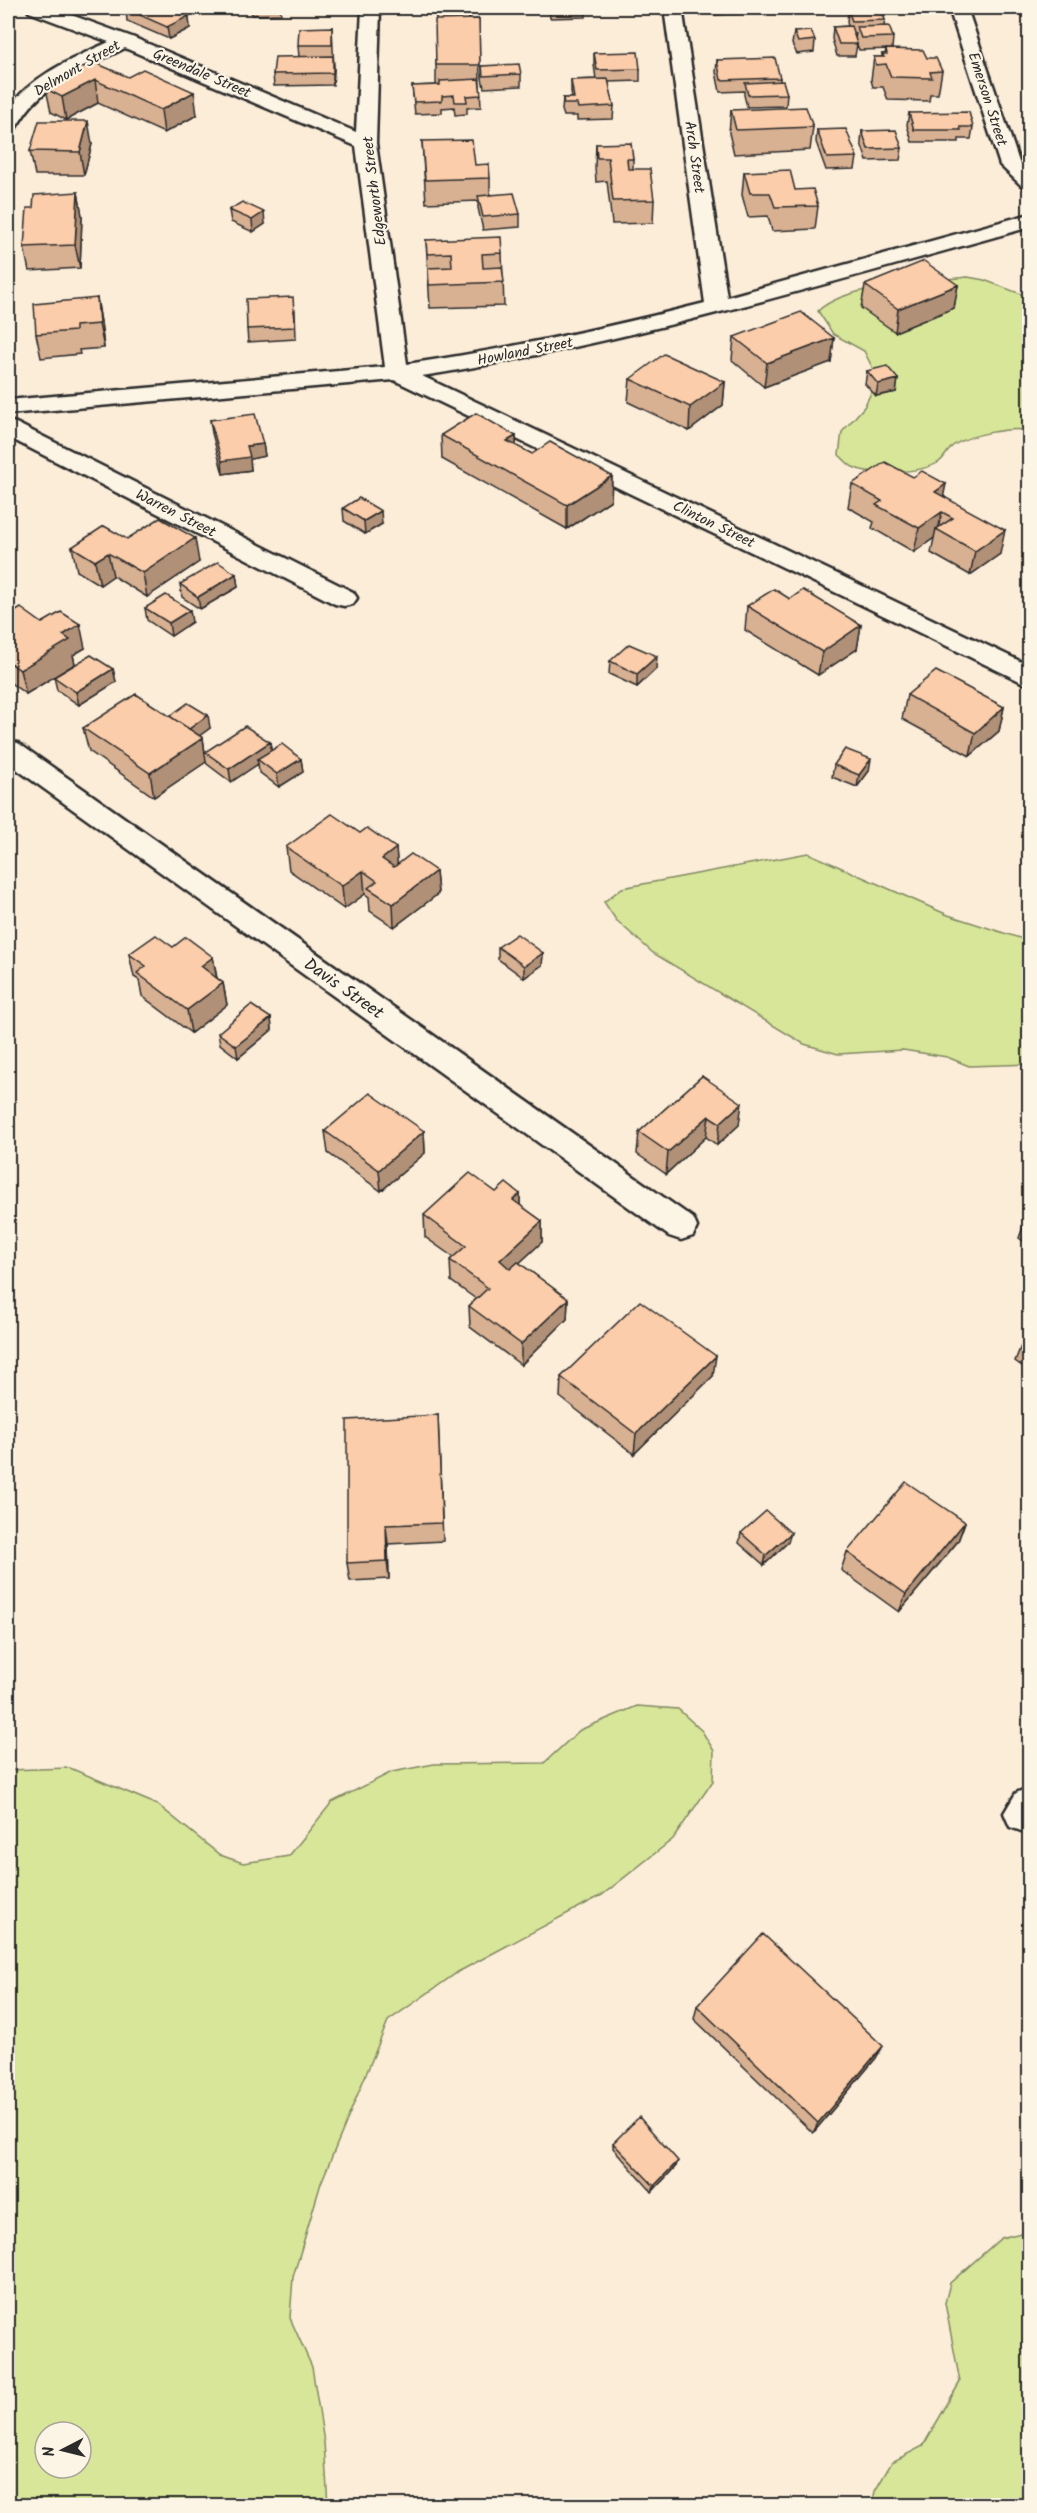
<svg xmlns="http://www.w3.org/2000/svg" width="1037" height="2513" font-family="Kalam,sans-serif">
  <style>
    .green { fill: #d7e699; stroke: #818862; stroke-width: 1.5; fill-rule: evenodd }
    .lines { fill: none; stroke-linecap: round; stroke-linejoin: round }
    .minor-casing { stroke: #2b2b2b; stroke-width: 5 }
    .minor { fill: #fcf5e5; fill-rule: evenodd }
    .wall { fill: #d8b092; stroke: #2b2b2b; stroke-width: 1.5 }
    .shaded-wall { fill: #b09077; stroke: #2b2b2b; stroke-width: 1.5 }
    .building { fill: #fbcdaa; stroke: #2b2b2b; stroke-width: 1.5 }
    .labels { text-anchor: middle; stroke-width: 4.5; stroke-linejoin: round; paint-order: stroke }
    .far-street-label { font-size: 15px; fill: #2b2b2b; stroke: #fcf5e5 }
    .street-label { font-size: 18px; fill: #2b2b2b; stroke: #fcf5e5 }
  </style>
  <rect width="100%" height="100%" fill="#fcedd9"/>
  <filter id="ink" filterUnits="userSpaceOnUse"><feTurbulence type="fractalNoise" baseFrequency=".0167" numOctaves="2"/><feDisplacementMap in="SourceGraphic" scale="12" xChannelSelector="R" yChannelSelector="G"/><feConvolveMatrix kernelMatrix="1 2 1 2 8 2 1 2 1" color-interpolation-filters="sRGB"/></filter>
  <g filter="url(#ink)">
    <path class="green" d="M968,277L984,280L1029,297V431C1012,426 969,435 954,445C948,449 945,458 939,462C922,473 871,476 853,467C848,465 844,459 839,455L842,432L864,407L878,379L864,351L833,334L818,311C846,284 930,281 968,277Z
      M808,853L948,915L1029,941V1064L969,1066L947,1057L903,1050L838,1054L804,1044L653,953L616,920L604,902L622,888Z
      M637,1706L678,1709L702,1731L714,1751L713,1781L673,1839L602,1895L458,1972L388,2021L321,2183L293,2277L290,2318L312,2367L324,2442L328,2505H8V1770L70,1768L158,1805L220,1855L243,1863L289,1856L332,1802L392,1772L434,1764L544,1763L580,1730ZM45,2432H81V2468H45Z
      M1029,2231V2505H872L875,2491L892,2462L923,2446L960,2382L945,2303L950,2283L1001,2238Z"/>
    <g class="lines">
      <g class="minor-casing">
        <path id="minor" d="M27,8H52L132,37L356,132L362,8H380L376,143L407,364C508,349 607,328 705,303L664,8H682L727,297L1030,214V227C828,283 628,343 422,376L1030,666V686L394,380L8,414V400L385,367L356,146L125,48C94,63 58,77 34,103C26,111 21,120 15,129L8,131V109C32,75 72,59 109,42L29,12Z
          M949,8H967L1019,162L1030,172V189L1023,187L1000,165Z
          M8,421L16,423L353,592L357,598L353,604L344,606L335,604L8,437Z
          M8,741L18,743L693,1218L697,1227L693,1236L681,1240L669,1236L8,763Z
          M1030,1787V1830L1024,1832L1010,1827L1004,1813L1016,1793Z"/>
      </g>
      <use href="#minor" class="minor"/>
    </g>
    <path class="wall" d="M251,8H280L281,14L252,15Z
      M435,8H471V15H468L469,19H479L480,88L481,107L467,108V114L455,115L454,107L442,108V113L415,114L412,86L436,85V20Z
      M549,8H586V17L550,18Z
      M713,8H769V12L715,15Z
      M864,8H902L901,11L882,12L885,20L884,26L893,37L892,49L859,50L855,39L856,33H853L857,44L855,56H837L832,39L833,27L848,26L847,22L848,10H865Z
      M126,9L188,10L190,28L169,39L127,21Z
      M332,27L334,69L333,85L274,86L273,74L299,57L298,45Z
      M794,32L815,40L814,52L797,54L792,44Z
      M886,49L927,58L942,71L938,94H930L929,101L888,100L883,87H873L871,80L874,57H882V54H885Z
      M594,53L640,69V81L608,82L614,106L613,119L577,120V116H564L562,110L563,98H572L571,92V80L596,79L594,65Z
      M717,60L780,78V82L787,94L786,106L747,107L744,95V91L720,92L716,72Z
      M93,62L197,115L164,133L98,103L66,120L51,112L46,89L64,81L63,77Z
      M482,66L521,74V86L484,88L482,78Z
      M731,110L813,127L810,150L734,154L729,133Z
      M909,113L973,127L971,139H959V142H912L907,125Z
      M817,130L857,157L855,169L826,170L816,142Z
      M862,131L902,148L900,160L867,161L861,143Z
      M422,141L475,165L490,178V195L520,214V227L483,230L478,208V201L426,203Z
      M92,144L84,175H35L30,151Z
      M596,144L633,159V169L654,200L653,223L612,224L607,181L596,182L595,167Z
      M744,172L795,190L818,206L815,229L772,231L768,216L748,217L742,195Z
      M78,192L82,216L80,268L29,271L24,247L33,208Z
      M229,210L265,224L253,232L231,222Z
      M426,240L502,253L504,306L430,308Z
      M1029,246V273L1023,270L1028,247Z
      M865,285H958L954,308L895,332L861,308Z
      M97,298L101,322L104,348L79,350L80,354L41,358L36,334Z
      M295,310L296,339L248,342L247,329Z
      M734,337L834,338L831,362L764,387L732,360Z
      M867,371L898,379L896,392L876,396L865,384Z
      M630,379L725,382L723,405L689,431L628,402Z
      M210,420L263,444L265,456L250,459L251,470L223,474L212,433Z
      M441,435L516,436V446L532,454L612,476L611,500L567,529L442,459Z
      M852,484L944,496L1000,554L970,575L931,553L934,538L914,552L872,528L874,522L848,507Z
      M343,508L382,524L365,534L344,521Z
      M127,539L199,562L147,597L113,576L100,585L77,571L72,547Z
      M236,574L238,587L200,609L182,597L180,584Z
      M790,599L861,625L857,649L818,675L745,630L747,606Z
      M145,608L192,622L171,636L147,620Z
      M8,616L42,623L85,648L73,655L75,664L26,694L8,681Z
      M610,661L656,669L637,687L609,674Z
      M113,669L116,682L79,705L57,690L54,677Z
      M907,695L1004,707L999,731L970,756L902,719Z
      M170,716L210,728L199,736L203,738L205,752L270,742L271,751L301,759L303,772L279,787L259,772L258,764L231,782L207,764L206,762L154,797L89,751L83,728Z
      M834,765L869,771L857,787L832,777Z
      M360,833L396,848L397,864L436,871L438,894L394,927L370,911L369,897L365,894L344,909L289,870L286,847Z
      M173,947L213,957L217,978L223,983L227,1005L191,1033L142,996L139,980L134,977L129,954Z
      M498,947L543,953L542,965L524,978L498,959Z
      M271,1018L272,1030L238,1058L220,1044L218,1033Z
      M702,1076L739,1125L717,1145L706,1137L666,1174L637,1154L639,1132Z
      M325,1131H424L425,1153L381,1191L328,1153Z
      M496,1192L520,1194V1205L542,1221V1242L519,1263L568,1299L567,1319L521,1365L470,1327L469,1306L476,1299L451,1281L450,1260L453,1257L425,1237L424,1215Z
      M1029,1220V1245L1019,1238L1023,1227Z
      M1029,1334V1371L1015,1361L1023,1341Z
      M713,1376L634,1454L560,1397L561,1377Z
      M438,1415L443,1541L388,1544L389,1579L350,1581L347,1563Z
      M965,1522L958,1541L899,1612L841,1570L847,1552Z
      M741,1533L788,1542L764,1565L739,1543Z
      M697,2006L876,2058L813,2133L694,2019Z
      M613,2143L676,2166L652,2192L613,2148Z"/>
    <path class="shaded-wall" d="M188,10L190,28L169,39L167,27L182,13Z
      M333,56L334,69L333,85Z
      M95,80L98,103L66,120L62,97Z
      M194,92L197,115L164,133L161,110Z
      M88,121L92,144L84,175L80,152Z
      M78,192L82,216L80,268L75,245Z
      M264,212L265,224L253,232L252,220Z
      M958,285L954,308L895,332L898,309Z
      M97,298L101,322L104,348L99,324Z
      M834,338L831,362L764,387L767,363Z
      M898,379L896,392L876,396L878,384Z
      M725,382L723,405L689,431L690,407Z
      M516,436V459L507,441Z
      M263,444L265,456L250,459L251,470L223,474L222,461L247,446Z
      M612,476L611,500L567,529V505Z
      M946,484L941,508L935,492Z
      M381,511L382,524L365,534L364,521Z
      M942,512L938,530L936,529L934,538L914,552L919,528Z
      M1005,530L1000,554L970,575L975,551Z
      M195,538L199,562L147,597L143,573Z
      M108,553L113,576L100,585L95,561Z
      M236,574L238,587L200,609L198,597Z
      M190,610L192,622L171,636L169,623Z
      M80,624L85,648L73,655L75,664L26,694L20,670L63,635Z
      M861,625L857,649L818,675L822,652Z
      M657,656L656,669L637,687V674Z
      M113,669L116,682L79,705L76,692Z
      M1004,707L999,731L970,756L975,733Z
      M208,715L210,728L191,742L189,729Z
      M203,738L206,762L154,797L150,773Z
      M270,742L272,755L257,759L258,764L231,782L229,769Z
      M301,759L303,772L279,787L277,774Z
      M871,759L869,771L857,787L859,775Z
      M396,848L398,871L382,859Z
      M363,871L365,894L344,909L342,886Z
      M436,871L438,894L394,927L393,904Z
      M543,953L542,965L524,978V966Z
      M213,957L217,980L201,966Z
      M223,983L227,1005L191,1033L187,1010Z
      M271,1018L272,1030L238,1058L236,1046Z
      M742,1103L739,1125L717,1145L720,1123Z
      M709,1116L706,1137L666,1174L668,1152Z
      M424,1131L425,1153L381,1191L379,1170Z
      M520,1194V1215L513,1200Z
      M542,1221V1242L500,1281V1260Z
      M568,1299L567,1319L521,1365V1344Z
      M716,1356L713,1376L634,1454L636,1434Z
      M965,1522L958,1541L899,1612L906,1594Z
      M386,1525L388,1544L389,1579L387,1561Z
      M791,1533L788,1542L764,1565L766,1555Z
      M883,2046L876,2058L813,2133L818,2123Z
      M678,2161L676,2166L652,2192L654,2186Z"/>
    <path class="building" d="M128,8H182L188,10L182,13L189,16L167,27L126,9Z
      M468,8L469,19L436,20V9Z
      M881,9L885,20L852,21L848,10Z
      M479,19L480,65H436L435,20Z
      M851,26L857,44H839L833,27Z
      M889,26L893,37L861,38L857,27Z
      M332,27V45H298L299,28Z
      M811,31L815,40L798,42L794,32Z
      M886,49L923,50L927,58H936L942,71L930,72L932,78L891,77L886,64L876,65L874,57H884L882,54H887Z
      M638,52L640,69L597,70L594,53Z
      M333,56V73L273,74L275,57Z
      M775,58L780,78L721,80L717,60Z
      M93,62L128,77L143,69L194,92L161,110L95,80L62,97L46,89L67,79L63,77Z
      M519,64L521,74L483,76L482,66Z
      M479,79L481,95L466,96L467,102H455L454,95L442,96V101L414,102L412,86L440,85V81Z
      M608,79L614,106L578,108L577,104H564L563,98H574L571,80Z
      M783,81L787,94L748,95L745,83Z
      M806,107L813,127L736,130L731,110Z
      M969,112L973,127H960L961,130H914L909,113Z
      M39,121H88L80,152L30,151Z
      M846,129L857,157L827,158L817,130Z
      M896,130L902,148L868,149L862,131Z
      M472,140L475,165L489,164L490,178L425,180L422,141Z
      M631,143L633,159H627L628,169H650L654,200L613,201L608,158H597L596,144Z
      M790,170L795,190L813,189L818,206L775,207L770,193H750L744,172Z
      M78,192L75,245L24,247L27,208H33L34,195Z
      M514,193L520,214L483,217L478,196Z
      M242,202L264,212L252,220L229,210Z
      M501,237L502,253L482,254L483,268L502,267L504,282L429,285L428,268L452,267L451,253L427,254L426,240Z
      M924,261L958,285L898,309L865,285Z
      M293,297L295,327L247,329L246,299Z
      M97,298L99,324L75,326V331L36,334L34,304Z
      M801,312L834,338L767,363L734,337Z
      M664,354L725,382L690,407L630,379Z
      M887,366L898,379L878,384L867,371Z
      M476,413L516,436L507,441L532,454L550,442L612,476L567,505L441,435Z
      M255,414L263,444L247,446L250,457L222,461L210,420Z
      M885,462L913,477L922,471L946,484L935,492L1005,530L975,551L936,529L953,518L942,512L919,528L876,505L882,501L852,484Z
      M359,498L381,511L364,521L343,508Z
      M160,518L195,538L143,573L108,553L95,561L72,547L104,526L127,539Z
      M218,562L236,574L198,597L180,584Z
      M774,589L790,599L803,590L861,625L822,652L747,606Z
      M166,595L190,610L169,623L145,608Z
      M21,608L42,623L61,612L80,624L63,635L70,640L20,670L8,661V616Z
      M629,644L657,656L637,674L610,661Z
      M91,655L113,669L76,692L54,677Z
      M936,671L1004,707L975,733L907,695Z
      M136,694L203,738L150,773L83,728Z
      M188,703L208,715L189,729L170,716Z
      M245,726L270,742L229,769L205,752Z
      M282,744L301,759L277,774L257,759Z
      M845,749L871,759L859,775L834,765Z
      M332,814L360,833L367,828L396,848L382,859L394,867L411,854L436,871L393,904L368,888L377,881L363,871L342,886L286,847Z
      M517,934L543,953L524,966L498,947Z
      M156,935L173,947L186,937L213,957L201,966L223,983L187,1010L137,973L146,966L129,954Z
      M251,1005L271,1018L236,1046L218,1033Z
      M702,1076L742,1103L720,1123L709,1116L668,1152L639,1132Z
      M370,1093L424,1131L379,1170L325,1131Z
      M470,1173L496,1192L506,1183L520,1194L513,1200L542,1221L500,1260L510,1269L518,1262L568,1299L521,1344L469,1306L488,1288L450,1260L466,1246L424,1215Z
      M1029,1220V1231L1023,1227Z
      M640,1301L716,1356L636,1434L561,1377Z
      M1029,1334V1346L1023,1341Z
      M438,1415L442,1523L386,1525L387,1561L347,1563V1420Z
      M906,1482L965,1522L906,1594L847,1552Z
      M766,1511L791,1533L766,1555L741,1533Z
      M763,1934L883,2046L818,2123L697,2006Z
      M639,2117L678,2161L654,2186L613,2143Z"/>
  </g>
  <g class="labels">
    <g class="far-street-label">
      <text transform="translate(77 68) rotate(-30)" y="5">Delmont Street</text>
      <text transform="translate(202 73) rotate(23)" y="5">Greendale Street</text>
      <text transform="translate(988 99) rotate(72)" y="5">Emerson Street</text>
      <text transform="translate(695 157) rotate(82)" y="5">Arch Street</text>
      <text transform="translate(374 191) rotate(-97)" y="5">Edgeworth Street</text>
      <text transform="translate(525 351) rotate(-11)" y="5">Howland Street</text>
      <text transform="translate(176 513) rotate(27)" y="5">Warren Street</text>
      <text transform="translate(714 524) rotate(26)" y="5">Clinton Street</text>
    </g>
    <g class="street-label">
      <text transform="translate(344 988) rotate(35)" y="6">Davis Street</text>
    </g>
  </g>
  <rect width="1037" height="2513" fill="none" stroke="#fcf5e5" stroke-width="30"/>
  <rect x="15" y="15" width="1007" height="2483" fill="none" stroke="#2b2b2b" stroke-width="2" filter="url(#ink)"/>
  <g transform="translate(63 2450) rotate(263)"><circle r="28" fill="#fcf5e5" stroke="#a8a49b" stroke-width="1.5"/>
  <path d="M0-4.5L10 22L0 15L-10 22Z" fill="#2b2b2b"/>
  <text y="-9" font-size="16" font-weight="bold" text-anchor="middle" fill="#2b2b2b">N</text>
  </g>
</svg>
